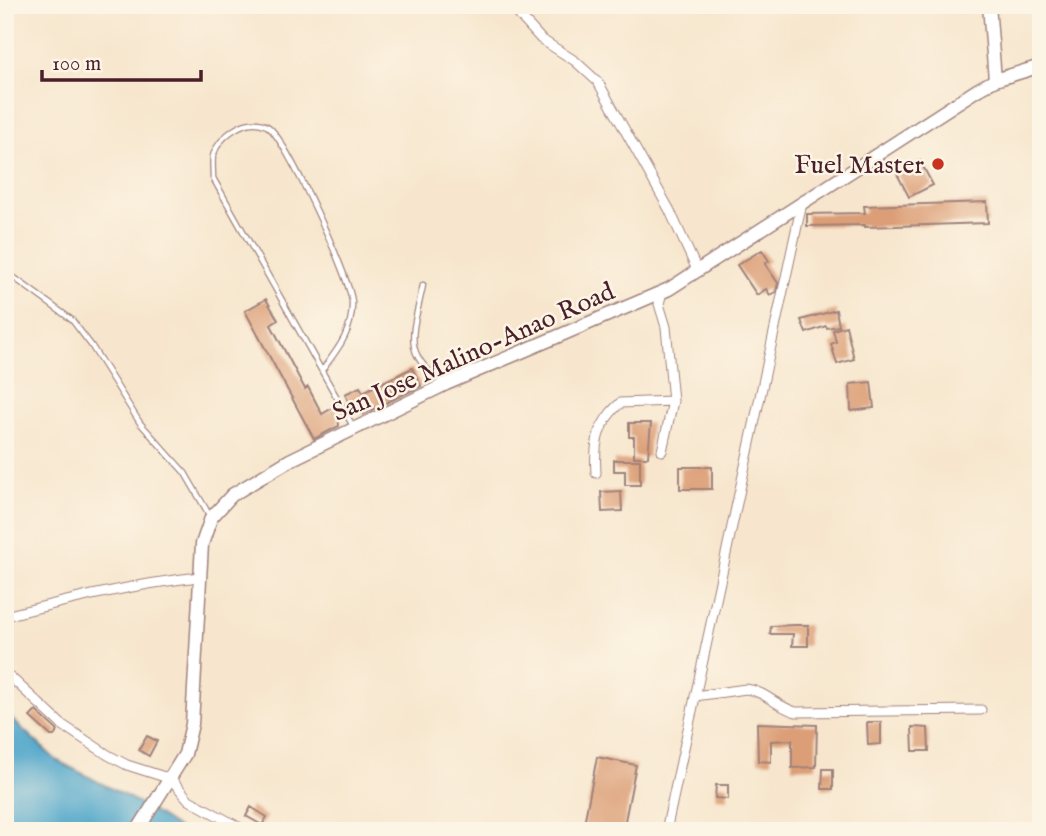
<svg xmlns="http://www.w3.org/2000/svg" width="1046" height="836" font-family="'IM FELL English',serif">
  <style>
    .water { fill: #4da5ca; stroke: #4c627a; stroke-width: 2 }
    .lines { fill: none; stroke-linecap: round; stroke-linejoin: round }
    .river { stroke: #4da5ca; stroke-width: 19 }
    .building { fill: #dc9e76 }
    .lane-casing { stroke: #a0827c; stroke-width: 7 }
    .street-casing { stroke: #a0827c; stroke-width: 11 }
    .secondary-casing { stroke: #a0827c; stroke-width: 15 }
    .lane { stroke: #fff; stroke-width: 4.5 }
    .street { stroke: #fff; stroke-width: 9 }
    .secondary { stroke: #fff; stroke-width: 12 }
    .poi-dot { fill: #c8321e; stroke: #fcf5e5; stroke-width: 2.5 }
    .labels { text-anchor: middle; stroke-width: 5; stroke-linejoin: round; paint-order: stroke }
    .poi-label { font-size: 26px; fill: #4a1f2b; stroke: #fcf5e5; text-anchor: end }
    .street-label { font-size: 26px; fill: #4a1f2b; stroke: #fcf5e5 }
  </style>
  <rect width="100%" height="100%" fill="#fcf5e5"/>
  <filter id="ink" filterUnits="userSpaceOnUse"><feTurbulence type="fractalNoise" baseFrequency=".0143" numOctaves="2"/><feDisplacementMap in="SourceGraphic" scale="14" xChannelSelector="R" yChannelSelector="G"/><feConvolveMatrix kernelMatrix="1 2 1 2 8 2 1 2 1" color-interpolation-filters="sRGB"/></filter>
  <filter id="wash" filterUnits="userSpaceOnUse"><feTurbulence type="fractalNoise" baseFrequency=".00686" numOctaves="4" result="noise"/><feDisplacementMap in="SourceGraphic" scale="28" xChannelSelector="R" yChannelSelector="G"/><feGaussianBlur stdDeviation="1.57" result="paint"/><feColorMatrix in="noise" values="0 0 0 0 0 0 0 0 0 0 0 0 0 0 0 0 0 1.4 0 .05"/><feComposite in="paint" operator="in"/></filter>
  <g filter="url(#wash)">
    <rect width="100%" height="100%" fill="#f7e6cd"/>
    <path class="water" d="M5,713L56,760L141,804L182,831H40L5,805Z"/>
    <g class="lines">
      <path class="river" d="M5,824L16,811"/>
    </g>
    <g id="blocks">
      <path class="building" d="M920,161L933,185L909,197L897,174Z
        M987,202L988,223L865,227V225L807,226V214L865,213L864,206Z
        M762,250L769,261L765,264L778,283L776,292L770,295L766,289L757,295L737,265Z
        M266,299L278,320L271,325L305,389L308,387L322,414L336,406L338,410L339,426L314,439L245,311Z
        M836,310L839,326L827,328L826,326L806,333L801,320Z
        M846,326L854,359L837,364L831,344L836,342L833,330Z
        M412,368L421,386L363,414L349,403L345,394L360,387L363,392Z
        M871,382L874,408L851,411L850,384Z
        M629,423H651L648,457H634V437H629Z
        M614,460H640V485H625V471H614Z
        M680,467H712V489H680Z
        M621,491L622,511L602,512L601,492Z
        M795,625H808V646H792L793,634H770L771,626Z
        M36,711L58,731L54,736H51L30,717Z
        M867,722H881V744L868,745Z
        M757,723L817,725L816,767L792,768V740L771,741V762L758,761Z
        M912,727L928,728L929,751H913Z
        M147,736L157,741L149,756L139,750Z
        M597,757L636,765L623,831L583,829Z
        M823,769H833V789H822Z
        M716,785H728V799L715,798Z
        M251,807L267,817L262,825L246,816Z"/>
    </g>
  </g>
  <g filter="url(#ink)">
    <use href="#blocks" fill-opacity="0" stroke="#a0827c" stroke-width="2"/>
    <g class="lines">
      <g class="lane-casing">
        <path id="lane" d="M5,271L72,320L91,345L140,423L185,473L211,518
          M423,285C414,331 399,354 445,383
          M323,369C339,348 353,330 352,302C351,280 284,134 267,126C246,115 219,136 213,156C212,163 213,171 213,178L354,428
          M1040,703L1041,702"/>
      </g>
      <g class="street-casing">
        <path id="street" d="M510,5L541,39L575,61L598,82L669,209L698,272
          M662,451L673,401
          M596,473C594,443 597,424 620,403L673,401L666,327L659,304L662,292
          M5,616C69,600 133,584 199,577
          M5,672L61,724L108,755L127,765L171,779L189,800L246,831
          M695,696L746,689C765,691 777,707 796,712L981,710
          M666,831L802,203"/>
      </g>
      <g class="secondary-casing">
        <path id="secondary" d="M989,5L995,80
          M137,831L185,754L192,724L202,544L211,518L232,495L290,460L446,384L669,289L977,90L995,80L1041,66"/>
      </g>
      <use href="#lane" class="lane"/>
      <use href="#street" class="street"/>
      <use href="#secondary" class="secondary"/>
    </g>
  </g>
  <circle class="poi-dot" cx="938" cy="164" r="7"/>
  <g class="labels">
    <g class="poi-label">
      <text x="924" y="173">Fuel Master</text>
    </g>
    <g class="street-label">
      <text transform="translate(473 351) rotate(-24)" y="9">San Jose Malino-Anao Road</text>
    </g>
  </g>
  <rect width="1046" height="836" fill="none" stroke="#fcf5e5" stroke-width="28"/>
  <path d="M42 70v10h159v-10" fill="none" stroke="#4a1f2b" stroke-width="3.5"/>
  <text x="52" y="70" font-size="21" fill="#4a1f2b" stroke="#fcf5e5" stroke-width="5" paint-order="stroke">100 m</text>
</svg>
